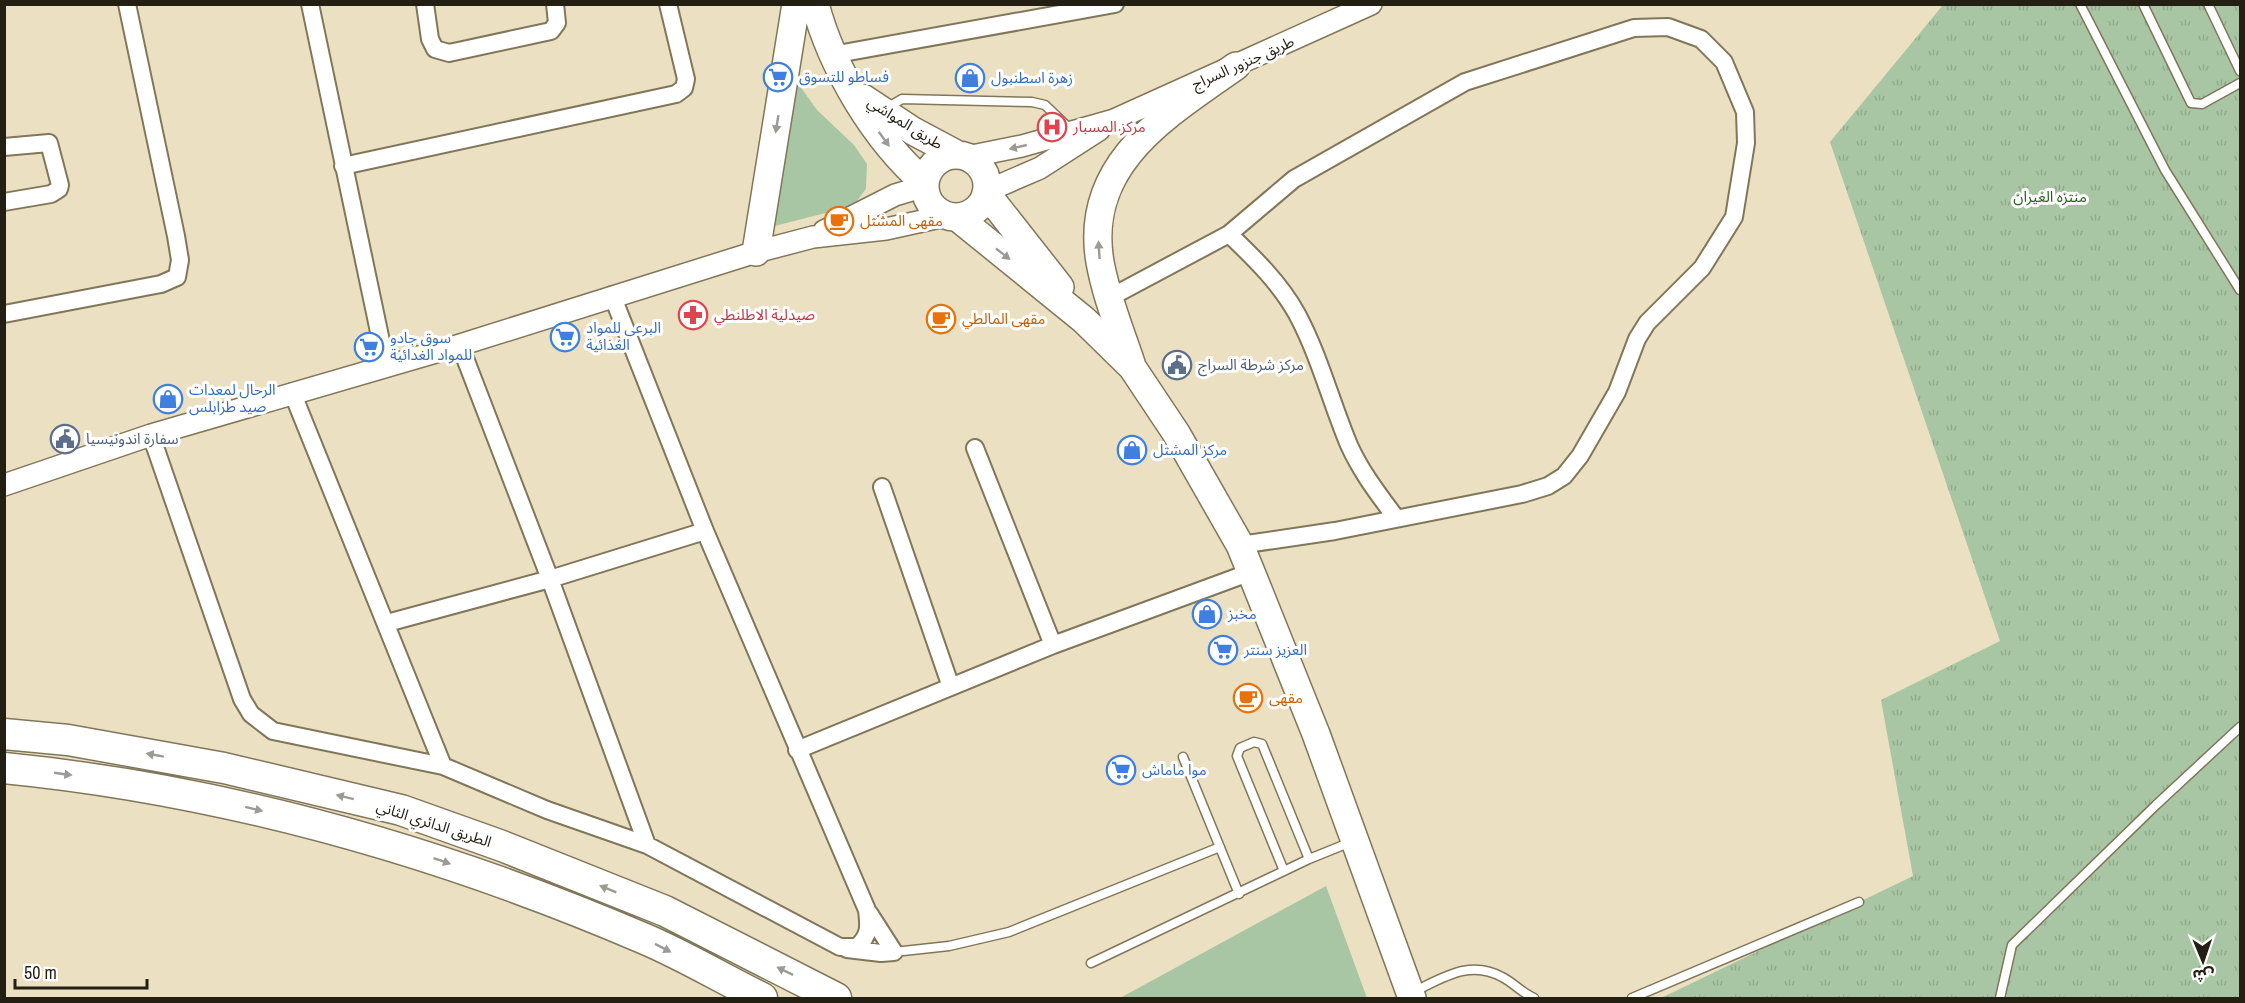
<svg xmlns="http://www.w3.org/2000/svg" width="2245" height="1003" font-family="'Archivo Narrow','Noto Sans Arabic',sans-serif">
  <style>
    .park { fill: url(#park-tufts) }
    .garden { fill: #a9c6a4 }
    .lines { fill: none; stroke-linecap: round; stroke-linejoin: round }
    .service-casing { stroke: #807659; stroke-width: 11 }
    .minor-casing { stroke: #807659; stroke-width: 20 }
    .tertiary-casing { stroke: #807659; stroke-width: 24 }
    .primary-casing { stroke: #807659; stroke-width: 30 }
    .motorway-casing { stroke: #807659; stroke-width: 33 }
    .service { stroke: #fff; stroke-width: 8 }
    .minor { stroke: #fff; stroke-width: 16 }
    .tertiary { stroke: #fff; stroke-width: 21 }
    .primary { stroke: #fff; stroke-width: 27 }
    .motorway { stroke: #fff; stroke-width: 30 }
    .oneway { fill: #9c9a95 }
    .labels { text-anchor: middle; stroke-width: 6; stroke-linejoin: round; paint-order: stroke }
    .street-label { font-size: 15px; fill: #231f13; stroke: #fff }
    .shop-label { font-size: 15px; fill: #366cbe; stroke: #fff; text-anchor: start }
    .health-label { font-size: 15px; fill: #be3a42; stroke: #fff; text-anchor: start }
    .park-label { font-size: 15px; fill: #275f1d; stroke: #fff }
    .food-label { font-size: 15px; fill: #c56008; stroke: #fff; text-anchor: start }
    .service-label { font-size: 15px; fill: #4e5e75; stroke: #fff; text-anchor: start }
  </style>
  <defs>
    <pattern id="park-tufts" width="24" height="20" patternUnits="userSpaceOnUse" patternTransform="scale(1.5)"><rect width="24" height="20" fill="#a9c6a4"/><path d="M3 7l-1-3M5 7V3M7 7l1-3M15 17l-1-3M17 17v-4M19 17l1-3" fill="none" stroke="#91aa8c"/></pattern>
  </defs>
  <rect width="100%" height="100%" fill="#ebe0c1"/>
  <path class="park" d="M1943,5H2240V998H1661L1913,876L1881,700L2000,641L1830,142Z"/>
  <path class="garden" d="M790,65L802,89L817,110L854,145L867,164L866,189L853,206L763,229Z
    M1326,886L1367,998H1120Z"/>
  <g class="lines">
    <g class="service-casing">
      <path id="service" d="M2080,4L2165,170L2240,290
        M2143,4L2191,103L2202,104L2240,83
        M2208,4L2240,71
        M885,109L902,99L1032,102L1045,105L1071,130
        M1183,757L1239,894
        M1284,871L1237,756L1240,748L1254,742L1262,744L1309,859
        M894,952L949,946L1009,932L1220,847
        M1091,963L1309,859L1351,842
        M1413,992C1443,978 1470,959 1502,977C1514,983 1522,993 1534,998
        M1632,998L1859,902
        M2000,998L2012,945L2156,805L2240,727"/>
    </g>
    <g class="minor-casing">
      <path id="minor" d="M310,4L386,365
        M425,4L430,39L435,49L449,53L551,31L557,23L555,4
        M832,55L1115,4
        M4,147L49,143L60,185L59,189L51,194L4,202
        M343,166L676,94L684,88L686,79L668,4
        M1229,234C1254,258 1280,283 1297,314C1319,355 1331,402 1349,445C1361,472 1379,495 1396,518
        M1109,298L1229,234L1294,179L1465,82L1634,28L1668,27L1701,39L1724,62L1745,112L1746,143L1734,217L1702,268L1647,323L1637,339L1617,392L1580,456L1564,476L1548,486L1522,494L1335,531L1240,545
        M4,314L161,284L177,277L180,260L176,236L127,4
        M460,345L550,579L647,845
        M292,392L443,766
        M151,435L242,699L251,714L273,731L443,766L547,810L647,845L840,947H857C870,935 869,927 867,910L705,531L612,295
        M975,448L1053,645
        M882,487L951,687
        M387,623L550,579L705,531
        M797,750L1053,645L1251,572
        M847,949L881,953L894,952L869,913"/>
    </g>
    <g class="tertiary-casing">
      <path id="tertiary" d="M967,157L1022,146L1114,120L1371,4
        M987,191L1040,168L1099,130
        M824,231L895,195L925,186
        M4,485L151,435L460,345L756,252L813,237L886,229L945,216"/>
    </g>
    <g class="primary-casing">
      <path id="primary" d="M815,4C832,68 875,140 925,183
        M863,98L913,131L958,155
        M925 186a31 31 0 1 1 62 0a31 31 0 1 1-62 0Z
        M986,193L1060,287
        M957,217L1084,320L1132,367L1176,433L1240,545L1251,572L1316,734L1412,998
        M756,252L796,4
        M1131,363C1120,330 1106,296 1100,262C1083,163 1167,115 1236,66"/>
    </g>
    <g class="motorway-casing">
      <path id="motorway" d="M4,734L68,740L224,768L401,810L502,846L665,911L836,998
        M4,768C227,790 440,851 645,939C685,956 723,979 762,998"/>
    </g>
    <use href="#service" class="service"/>
    <use href="#minor" class="minor"/>
    <use href="#tertiary" class="tertiary"/>
    <use href="#primary" class="primary"/>
    <use href="#motorway" class="motorway"/>
  </g>
  <defs><path id="oneway-solid" d="M-6-.8H1V-3.2L6.5 0L1 3.2V.8H-6Z" transform="scale(1.5)"/></defs>
  <g class="oneway">
    <use href="#oneway-solid" transform="translate(777 124) rotate(99)"/>
    <use href="#oneway-solid" transform="translate(884 139) rotate(54)"/>
    <use href="#oneway-solid" transform="translate(1018 147) rotate(167)"/>
    <use href="#oneway-solid" transform="translate(1099 250) rotate(-94)"/>
    <use href="#oneway-solid" transform="translate(1003 254) rotate(38)"/>
    <use href="#oneway-solid" transform="translate(155 755) rotate(-170)"/>
    <use href="#oneway-solid" transform="translate(63 774) rotate(8)"/>
    <use href="#oneway-solid" transform="translate(345 797) rotate(-166)"/>
    <use href="#oneway-solid" transform="translate(254 809) rotate(14)"/>
    <use href="#oneway-solid" transform="translate(442 861) rotate(19)"/>
    <use href="#oneway-solid" transform="translate(608 889) rotate(-158)"/>
    <use href="#oneway-solid" transform="translate(663 948) rotate(27)"/>
    <use href="#oneway-solid" transform="translate(785 971) rotate(-154)"/>
  </g>
  <defs>
    <g id="supermarket-ring" transform="scale(1.5)"><circle r="9.5" fill="#fff" stroke="#3f7fe0" stroke-width="1.5"/><path d="M-6-5.5h2.5l.6 2H6L4.5 2H-2.5L-4.4-4H-6ZM-1.5 3.2a1.3 1.3 0 1 0 .1 0ZM3 3.2a1.3 1.3 0 1 0 .1 0Z" fill="#3f7fe0"/></g>
    <g id="shop-ring" transform="scale(1.5)"><circle r="9.5" fill="#fff" stroke="#3f7fe0" stroke-width="1.5"/><path d="M-5-2.5h2.3a2.7 3.5 0 0 1 5.4 0H5L5.5 6h-11ZM-1.5-2.5h3a1.5 2.3 0 0 0-3 0Z" fill="#3f7fe0"/></g>
    <g id="hospital-ring" transform="scale(1.5)"><circle r="9.5" fill="#fff" stroke="#e0444e" stroke-width="1.5"/><path d="M-5-5h3v3.5h4V-5h3V5h-3V1.5h-4V5h-3Z" fill="#e0444e"/></g>
    <g id="cafe-ring" transform="scale(1.5)"><circle r="9.5" fill="#fff" stroke="#e8710a" stroke-width="1.5"/><path d="M-5.5-4.5H6V0H3Q3 3.5 0 3.5H-2.5Q-5.5 3.5-5.5 0ZM3-3.2v2h1.7v-2ZM-6 4.5H4V6H-6Z" fill="#e8710a"/></g>
    <g id="pharmacy-ring" transform="scale(1.5)"><circle r="9.5" fill="#fff" stroke="#e0444e" stroke-width="1.5"/><path d="M-2-6h4v4h4v4h-4v4h-4v-4h-4v-4h4Z" fill="#e0444e"/></g>
    <g id="civic-ring" transform="scale(1.5)"><circle r="9.5" fill="#fff" stroke="#5c6f8a" stroke-width="1.5"/><path d="M-.6-6.5H3V-4.5H.6V-3L4-1V1h2V6H-6V1h2V-1L-.6-3ZM-1.2 2.5V6h2.4V2.5Z" fill="#5c6f8a"/></g>
  </defs>
  <g fill-rule="evenodd">
    <use href="#supermarket-ring" x="778" y="77"/>
    <use href="#shop-ring" x="970" y="78"/>
    <use href="#hospital-ring" x="1052" y="127"/>
    <use href="#cafe-ring" x="839" y="221"/>
    <use href="#pharmacy-ring" x="693" y="315"/>
    <use href="#cafe-ring" x="941" y="319"/>
    <use href="#supermarket-ring" x="565" y="337"/>
    <use href="#supermarket-ring" x="369" y="347"/>
    <use href="#civic-ring" x="1177" y="365"/>
    <use href="#shop-ring" x="168" y="399"/>
    <use href="#civic-ring" x="65" y="439"/>
    <use href="#shop-ring" x="1132" y="450"/>
    <use href="#shop-ring" x="1207" y="614"/>
    <use href="#supermarket-ring" x="1223" y="650"/>
    <use href="#cafe-ring" x="1248" y="698"/>
    <use href="#supermarket-ring" x="1121" y="770"/>
  </g>
  <g class="labels">
    <g class="street-label">
      <text transform="translate(1243 63) rotate(-24)" y="5">طريق جنزور السراج</text>
      <text transform="translate(905 123) rotate(32)" y="5">طريق المواشي</text>
      <text transform="translate(434 824) rotate(18)" y="5">الطريق الدائري الثاني</text>
    </g>
    <g class="shop-label">
      <text x="799" y="82">فساطو للتسوق</text>
      <text x="991" y="83">زهرة اسطنبول</text>
      <text x="586" y="333">البرعي للمواد<tspan x="586" dy="17">الغذائية</tspan></text>
      <text x="390" y="343">سوق جادو<tspan x="390" dy="17">للمواد الغدائية</tspan></text>
      <text x="189" y="395">الرحال لمعدات<tspan x="189" dy="17">صيد طرابلس</tspan></text>
      <text x="1153" y="455">مركز المشتل</text>
      <text x="1228" y="619">مخبز</text>
      <text x="1244" y="655">العزيز سنتر</text>
      <text x="1142" y="775">موا ماماش</text>
    </g>
    <g class="health-label">
      <text x="1073" y="132">مركز المسبار</text>
      <text x="714" y="320">صيدلية الاطلنطي</text>
    </g>
    <g class="park-label">
      <text x="2050" y="202">منتزه الغيران</text>
    </g>
    <g class="food-label">
      <text x="860" y="226">مقهى المشتل</text>
      <text x="962" y="324">مقهى المالطي</text>
      <text x="1269" y="703">مقهى</text>
    </g>
    <g class="service-label">
      <text x="1198" y="370">مركز شرطة السراج</text>
      <text x="86" y="444">سفارة اندونيسيا</text>
    </g>
  </g>
  <rect width="2245" height="1003" fill="none" stroke="#231f13" stroke-width="12"/>
  <g transform="translate(2203 961) rotate(178)" stroke="#ffffff" stroke-width="4.5" paint-order="stroke">
  <path d="M0-4.5L10 22L0 15L-10 22Z" fill="#231f13"/>
  <text y="-9" font-size="16" font-weight="bold" text-anchor="middle" fill="#231f13">ش</text>
  </g>
  <path d="M15 979v9h132v-9" fill="none" stroke="#231f13" stroke-width="3"/>
  <text x="24" y="979" font-size="18" fill="#231f13" stroke="#ffffff" stroke-width="4.5" paint-order="stroke">50 m</text>
</svg>
